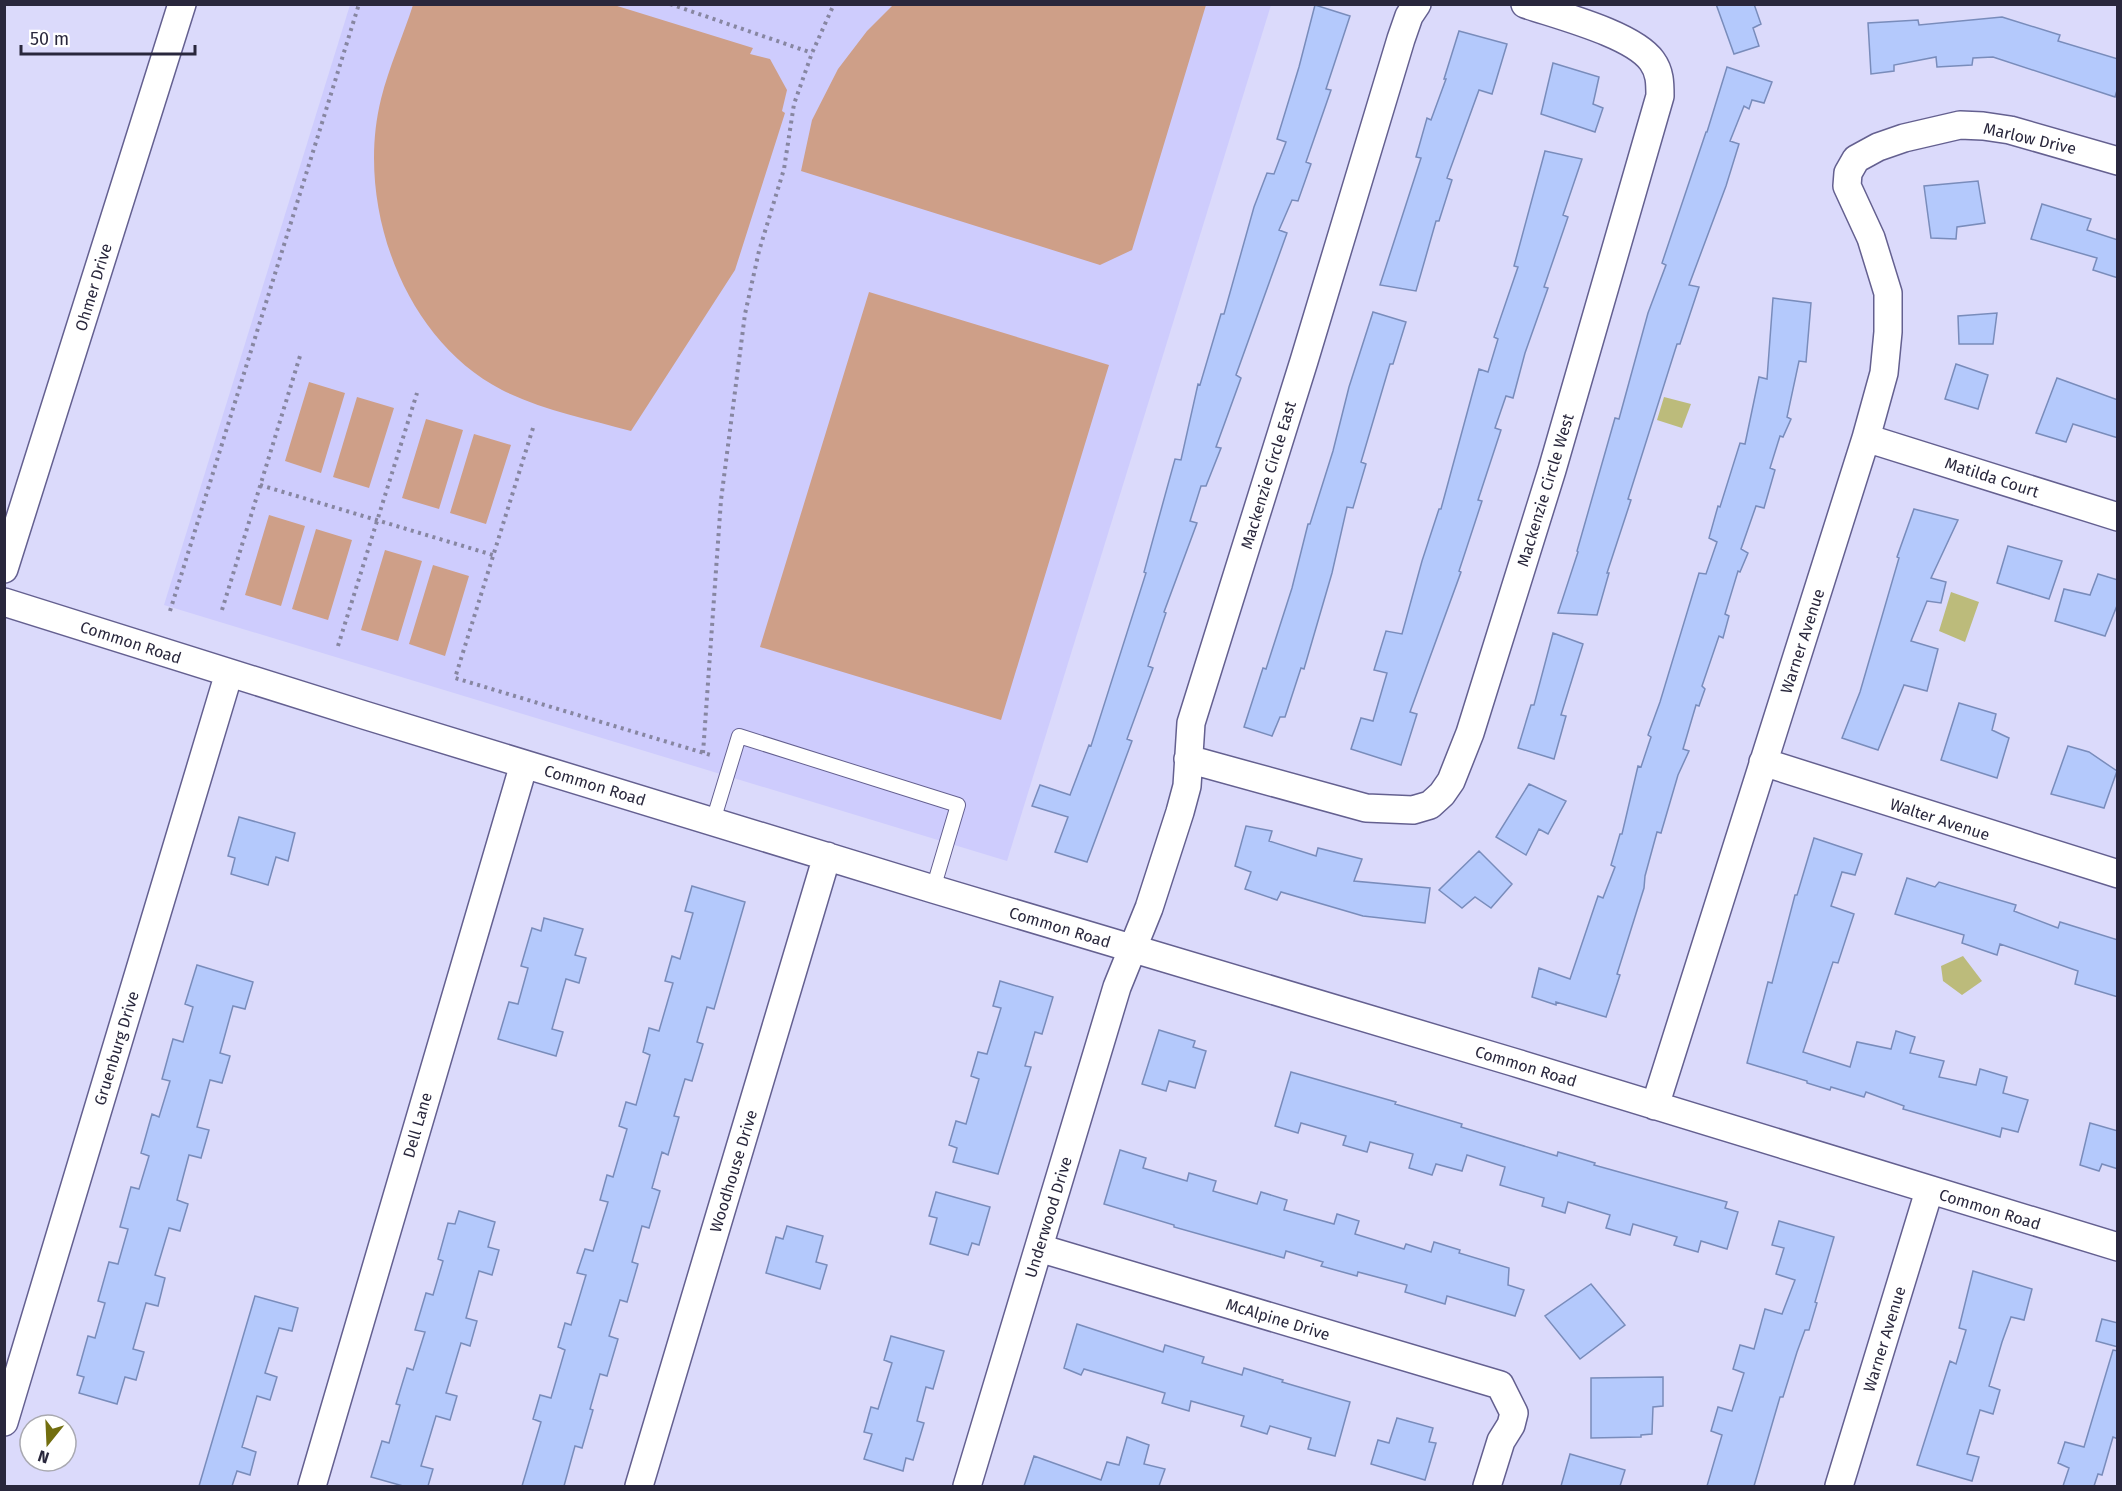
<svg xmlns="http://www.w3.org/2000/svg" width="2122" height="1491" font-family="'Fira Sans',sans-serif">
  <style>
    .built { fill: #ceccfd }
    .green { fill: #ce9f88 }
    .water { fill: #bcbb7b }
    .building { fill: #b4c9fc; stroke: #798cbb; stroke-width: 1.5 }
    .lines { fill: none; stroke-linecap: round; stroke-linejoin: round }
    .service-casing { stroke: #646090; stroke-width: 16 }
    .minor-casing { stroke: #646090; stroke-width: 30 }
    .path { stroke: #8786a1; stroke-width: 4; stroke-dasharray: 3 4.5; stroke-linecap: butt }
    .service { stroke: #fff; stroke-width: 14 }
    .minor { stroke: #fff; stroke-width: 27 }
    .labels { text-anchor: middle; stroke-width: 5; stroke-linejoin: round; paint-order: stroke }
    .street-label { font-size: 16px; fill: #29273c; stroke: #fff }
  </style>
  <rect width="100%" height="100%" fill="#dbdafb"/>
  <path class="built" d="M350,5H1271L1007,861L164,605Z"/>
  <path class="green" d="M894,4L1206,5L1132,250L1100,265L801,171L812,120L838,69L867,31Z
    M413,5H614L753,48L750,54L770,59L787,90L782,111L785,113L735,270L631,431C588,419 542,410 502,390C403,339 355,204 381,99C389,67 403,36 413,5Z
    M869,292L1109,365L1001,720L760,647Z
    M309,382L345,393L321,473L285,461Z
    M357,397L394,408L369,488L333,477Z
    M426,419L463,430L439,509L402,498Z
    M474,434L511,445L486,524L450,513Z
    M269,515L305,526L281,606L245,595Z
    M316,529L352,540L328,620L292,609Z
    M385,550L422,561L398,641L361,630Z
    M433,565L469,576L445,656L409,644Z"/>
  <path class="water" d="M1664,397L1691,404L1682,428L1657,420Z
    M1951,592L1979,602L1965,642L1939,631Z
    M1963,956L1982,981L1962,995L1943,981L1941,966Z"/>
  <path class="building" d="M1716,4H1754L1761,24L1753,28L1759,46L1734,54Z
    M1315,5L1350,16L1326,89L1331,90L1306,162L1311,164L1298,201L1292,200L1279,230L1287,233L1236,375L1241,378L1216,447L1221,448L1206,486H1201L1190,521L1197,523L1164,612L1166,613L1148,666L1153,668L1127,739L1132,741L1087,862L1055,852L1068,817L1032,806L1040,785L1070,795L1089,745L1091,746L1146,573L1144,572L1175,459L1181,460L1198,384L1200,385L1221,314H1224L1254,207L1267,173L1274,174L1286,142L1277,139L1299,67Z
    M2002,17L2060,35L2058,41L2118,59V87L2115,97L1993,57L1973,58L1972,65L1937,67L1936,57L1894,65V71L1871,74L1868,23L1918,20L1919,25Z
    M1459,31L1507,44L1492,94L1479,90L1447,178L1452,180L1439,221H1436L1416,291L1380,285L1421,158L1416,157L1427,118L1431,120L1446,79H1444Z
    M1553,63L1599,77L1593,104L1603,108L1595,132L1541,114Z
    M1727,67L1772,82L1764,103L1752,100L1749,109L1744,106L1730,141L1739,144L1726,186L1689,285L1699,287L1680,344H1677L1628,499L1631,500L1607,573H1609L1597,615L1558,613L1578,552L1577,551L1615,418L1619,419L1648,313L1666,265L1662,263L1706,132H1707Z
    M1545,151L1582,159L1563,215L1568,217L1544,287L1548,288L1525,353L1513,398L1506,396L1495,428L1501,430L1478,500L1482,501L1459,571L1461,572L1410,712L1417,714L1401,765L1351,749L1361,718L1373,721L1387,673L1374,670L1386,631L1402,634L1422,561L1439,509H1441L1479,369L1488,372L1498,339L1494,337L1518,267L1514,266Z
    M1978,181L1985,223L1957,227L1956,239L1931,238L1924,186Z
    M2042,204L2091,219L2087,230L2118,240V278L2093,270L2097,258L2031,239Z
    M1773,298L1811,303L1806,362L1799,361L1787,417L1791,419L1783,437L1780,436L1770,468L1775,470L1764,508L1756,506L1741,549L1748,553L1740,572L1738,571L1725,614L1729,616L1723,638L1719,636L1702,686L1705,689L1699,706L1696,705L1683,749L1689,751L1678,775L1661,833L1657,832L1645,876L1644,888L1617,974L1620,975L1606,1017L1556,1002V1005L1532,997L1539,968L1570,979L1598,896L1603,898L1615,867L1611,865L1620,834H1622L1638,766L1641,767L1651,737L1648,735L1660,702L1699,573L1706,574L1717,542L1709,538L1718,506L1720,507L1740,443L1745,444L1759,377L1767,379Z
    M1373,312L1406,322L1393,364H1390L1361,462L1366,464L1353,508L1347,507L1332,573L1304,669L1301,668L1285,717H1280L1272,736L1244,727L1263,668L1266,669L1292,588L1308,524H1310L1333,451L1349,387Z
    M1997,313L1993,344H1959L1958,316Z
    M1956,364L1988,375L1978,409L1945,399Z
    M2057,378L2118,400V438L2073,424L2066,442L2036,433Z
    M1914,509L1958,520L1931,578L1946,582L1941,603L1927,601L1911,641L1938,649L1927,691L1904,685L1878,750L1842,738L1860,692L1899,558L1897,557Z
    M2008,546L2062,561L2049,599L1997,583Z
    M2098,574L2118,580V603L2105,636L2055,621L2064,589L2090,595Z
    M1553,633L1583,644L1561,715L1566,716L1554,759L1518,748L1531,705H1534Z
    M1959,703L1996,714L1992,730L2009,738L1997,778L1941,760Z
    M2068,746L2089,752L2117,771L2104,808L2051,794Z
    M1529,784L1566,801L1548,834L1539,829L1526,855L1496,837Z
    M239,817L295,833L288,861L276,857L268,885L231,874L235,858L228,856Z
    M1246,826L1272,831L1269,841L1316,856L1318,848L1362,859L1354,881L1430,888L1425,923L1363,916L1281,892L1277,900L1245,889L1251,872L1235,866Z
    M1814,838L1862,854L1855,875L1842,872L1831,906L1854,914L1838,963L1833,962L1803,1052L1850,1067L1857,1042L1891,1049L1896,1031L1915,1037L1910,1053L1944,1061L1939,1077L1976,1085L1980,1069L2007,1077L2003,1093L2028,1100L2018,1132L2002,1128L2000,1137L1903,1109L1904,1106L1866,1092L1864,1097L1831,1087L1830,1090L1807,1083V1081L1747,1063L1768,982L1772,983L1795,895H1797Z
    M1479,851L1512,884L1491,908L1475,897L1462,908L1439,890Z
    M1907,878L1935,887L1939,882L2016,905L2014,911L2058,928L2060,922L2118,940V997L2075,984L2078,971L2000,944L1997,955L1962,943L1964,935L1895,914Z
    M692,886L745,902L714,1009L707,1007L697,1042L703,1044L692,1081L685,1079L674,1116L679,1117L668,1155L662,1152L652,1188L660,1191L649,1228L642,1226L632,1262L638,1264L627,1302L620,1300L609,1336L618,1339L607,1376L600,1374L590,1409L593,1410L582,1448L575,1446L564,1486H522L541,1422L533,1419L540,1395L551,1398L565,1350L558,1347L565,1323L571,1325L586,1275L577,1273L585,1249L593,1251L608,1202L600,1200L607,1175L613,1177L627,1129L619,1126L626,1102L636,1105L650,1055L643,1052L649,1028L659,1031L673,983L665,981L672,956L680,959L693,913L685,911Z
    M544,918L583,929L575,955L586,958L579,983L566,979L552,1029L563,1032L556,1056L498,1039L509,1002L518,1004L528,968L521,966L532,928L541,931Z
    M197,965L253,982L245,1009L233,1006L220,1053L230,1056L222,1083L210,1080L197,1127L209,1130L201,1158L189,1155L177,1200L188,1204L180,1231L169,1228L155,1275L165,1278L158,1306L146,1303L133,1349L144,1352L136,1380L125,1377L117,1404L79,1393L84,1377L77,1375L88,1336L95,1338L105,1303L98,1301L109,1262L118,1264L128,1229L120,1227L131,1187L139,1189L149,1156L141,1153L152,1114L159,1117L170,1081L162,1079L173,1039L183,1042L193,1007L185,1004Z
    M1000,981L1053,997L1042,1034L1035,1032L1025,1066L1031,1067L998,1174L953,1162L957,1148L949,1145L956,1121L966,1124L979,1079L971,1076L978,1052L987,1054L1001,1008L993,1006Z
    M1159,1030L1195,1041L1193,1047L1206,1051L1195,1088L1169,1081L1166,1091L1142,1084Z
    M1291,1072L1396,1102L1395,1104L1462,1124L1461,1127L1557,1156L1558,1152L1595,1163L1594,1165L1727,1202L1725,1208L1738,1212L1727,1249L1701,1241L1698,1252L1674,1245L1677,1237L1633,1224L1630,1235L1606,1228L1610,1215L1568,1202L1565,1213L1542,1206L1544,1198L1500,1185L1505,1167L1467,1155L1462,1171L1436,1164L1432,1175L1409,1168L1413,1154L1370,1142L1367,1152L1343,1145L1346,1136L1301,1123L1298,1133L1275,1126Z
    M2090,1123L2118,1131V1169L2102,1164L2099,1171L2080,1165Z
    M1120,1150L1146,1158L1143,1168L1187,1181L1189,1173L1216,1181L1213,1191L1257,1204L1261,1192L1287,1200L1284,1210L1334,1224L1337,1214L1359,1221L1355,1234L1404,1249L1406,1244L1431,1252L1434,1242L1460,1250L1459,1253L1509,1268L1508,1285L1524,1290L1515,1316L1447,1296L1445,1304L1405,1292L1407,1285L1358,1272L1357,1276L1321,1266L1323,1262L1286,1251L1284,1258L1174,1227V1225L1104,1204Z
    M936,1192L990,1207L979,1245L972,1243L968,1255L930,1244L937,1218L929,1216Z
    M459,1211L495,1222L488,1247L499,1250L492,1275L479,1271L466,1318L477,1321L470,1346L461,1343L446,1393L457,1396L450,1420L436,1416L421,1466L433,1469L428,1486H403L371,1477L382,1441L389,1443L400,1405L396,1404L407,1368L413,1370L425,1332L415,1330L426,1293L433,1295L443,1261L438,1259L448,1223L455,1224Z
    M1779,1221L1834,1237L1815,1302L1817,1303L1809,1330H1805L1797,1352L1783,1397H1780L1754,1486H1707L1722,1435L1711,1431L1718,1407L1732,1411L1744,1373L1733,1369L1740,1345L1754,1349L1765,1309L1782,1314L1795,1280L1776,1274L1784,1248L1772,1245Z
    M787,1226L823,1236L816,1262L827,1265L820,1289L766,1273L776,1237L783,1239Z
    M1973,1271L2032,1289L2024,1320L2011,1317L2002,1342L1989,1386L2000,1390L1993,1414L1980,1410L1967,1454L1979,1457L1972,1481L1917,1465L1950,1361L1956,1364L1966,1330L1959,1328Z
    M1591,1284L1625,1325L1580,1359L1545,1316Z
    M255,1296L298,1308L292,1331L279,1328L265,1373L277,1377L270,1400L257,1396L242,1447L256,1452L250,1475L237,1471L232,1486H199Z
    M2102,1319L2118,1323V1347L2096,1341Z
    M1077,1324L1163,1352L1165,1345L1204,1357L1202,1363L1242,1375L1244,1368L1283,1380L1282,1382L1350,1402L1335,1456L1308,1449L1311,1438L1270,1426L1267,1434L1241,1426L1244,1416L1191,1401L1189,1411L1162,1403L1165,1393L1084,1369L1081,1375L1064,1368Z
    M891,1336L944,1351L933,1389L926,1387L917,1421L924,1423L913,1460L906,1458L903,1471L864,1459L872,1434L864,1432L871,1407L878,1409L892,1363L884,1360Z
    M2113,1350L2118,1351V1439L2113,1437L2102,1475L2098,1474L2094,1486H2063L2069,1468L2058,1463L2065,1442L2084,1447Z
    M1663,1377V1406L1653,1407L1652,1434L1641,1435V1437L1591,1438V1378Z
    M1397,1418L1433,1428L1429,1442L1436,1443L1425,1480L1371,1464L1378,1440L1389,1443Z
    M1127,1437L1149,1445L1144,1464L1165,1469L1159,1486H1024L1034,1456L1101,1480L1107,1462L1119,1465Z
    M1570,1454L1625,1470L1620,1486H1561Z"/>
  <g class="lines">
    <g class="service-casing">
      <path id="service" d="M713,821L739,736L958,805L933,889"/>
    </g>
    <g class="minor-casing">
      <path id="minor" d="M1866,438L2118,517
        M4,569L182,4
        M4,602L364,715L933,889L1513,1062L2118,1247
        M1188,759L1366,808L1413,810L1430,805L1442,794L1451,781L1470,733L1552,470L1660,96C1660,83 1660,72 1652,61C1633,34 1557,15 1525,4
        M1763,762L2118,874
        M1655,1106L1866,438L1884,373L1888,332V293L1871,238L1847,186L1848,173L1856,159L1878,147L1904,138L1960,125L1983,126L2010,130L2118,161
        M1039,1248L1500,1385L1514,1413L1511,1425L1501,1441L1487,1486
        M4,1422L229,673
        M312,1486L524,764
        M639,1486L827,856
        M967,1486L1117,987L1149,908L1180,812L1187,786L1191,723L1304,361L1401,39L1409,16L1417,4
        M1839,1486L1929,1191"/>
    </g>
    <path class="path" d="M670,4L812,53
      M533,428L455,678L714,756
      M260,485L493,555
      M222,610L300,356
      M170,611L359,4
      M338,646L417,393
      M703,753L721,500L745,314L759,251L784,169L794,104L812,53L834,4"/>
    <use href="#service" class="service"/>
    <use href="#minor" class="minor"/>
  </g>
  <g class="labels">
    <g class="street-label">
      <text transform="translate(2030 138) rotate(13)" y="6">Marlow Drive</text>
      <text transform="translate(93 287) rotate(-73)" y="6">Ohmer Drive</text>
      <text transform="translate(1268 475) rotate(-73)" y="6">Mackenzie Circle East</text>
      <text transform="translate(1992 477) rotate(18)" y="6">Matilda Court</text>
      <text transform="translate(1545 490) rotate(-73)" y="6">Mackenzie Circle West</text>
      <text transform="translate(1802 641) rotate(-72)" y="6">Warner Avenue</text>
      <text transform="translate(131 642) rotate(18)" y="6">Common Road</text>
      <text transform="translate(595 785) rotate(17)" y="6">Common Road</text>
      <text transform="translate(1940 819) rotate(18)" y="6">Walter Avenue</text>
      <text transform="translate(1060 927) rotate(17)" y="6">Common Road</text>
      <text transform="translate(116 1048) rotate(-73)" y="6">Gruenburg Drive</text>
      <text transform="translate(1526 1066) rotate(17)" y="6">Common Road</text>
      <text transform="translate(417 1125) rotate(-74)" y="6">Dell Lane</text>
      <text transform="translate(733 1171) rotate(-73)" y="6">Woodhouse Drive</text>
      <text transform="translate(1990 1209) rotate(17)" y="6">Common Road</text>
      <text transform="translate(1048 1217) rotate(-73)" y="6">Underwood Drive</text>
      <text transform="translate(1278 1319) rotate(17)" y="6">McAlpine Drive</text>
      <text transform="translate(1884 1339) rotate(-73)" y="6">Warner Avenue</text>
    </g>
  </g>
  <rect width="2122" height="1491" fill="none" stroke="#29273c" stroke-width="12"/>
  <g transform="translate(48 1443) rotate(198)"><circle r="28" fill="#ffffff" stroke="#a9a9b1" stroke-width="1.5"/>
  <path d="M0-4.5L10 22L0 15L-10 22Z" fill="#726e0f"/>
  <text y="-9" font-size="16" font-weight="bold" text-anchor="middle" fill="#29273c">N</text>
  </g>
  <path d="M21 45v9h174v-9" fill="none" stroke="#29273c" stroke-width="3"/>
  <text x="30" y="45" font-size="18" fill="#29273c" stroke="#ffffff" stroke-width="4.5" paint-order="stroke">50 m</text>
</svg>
